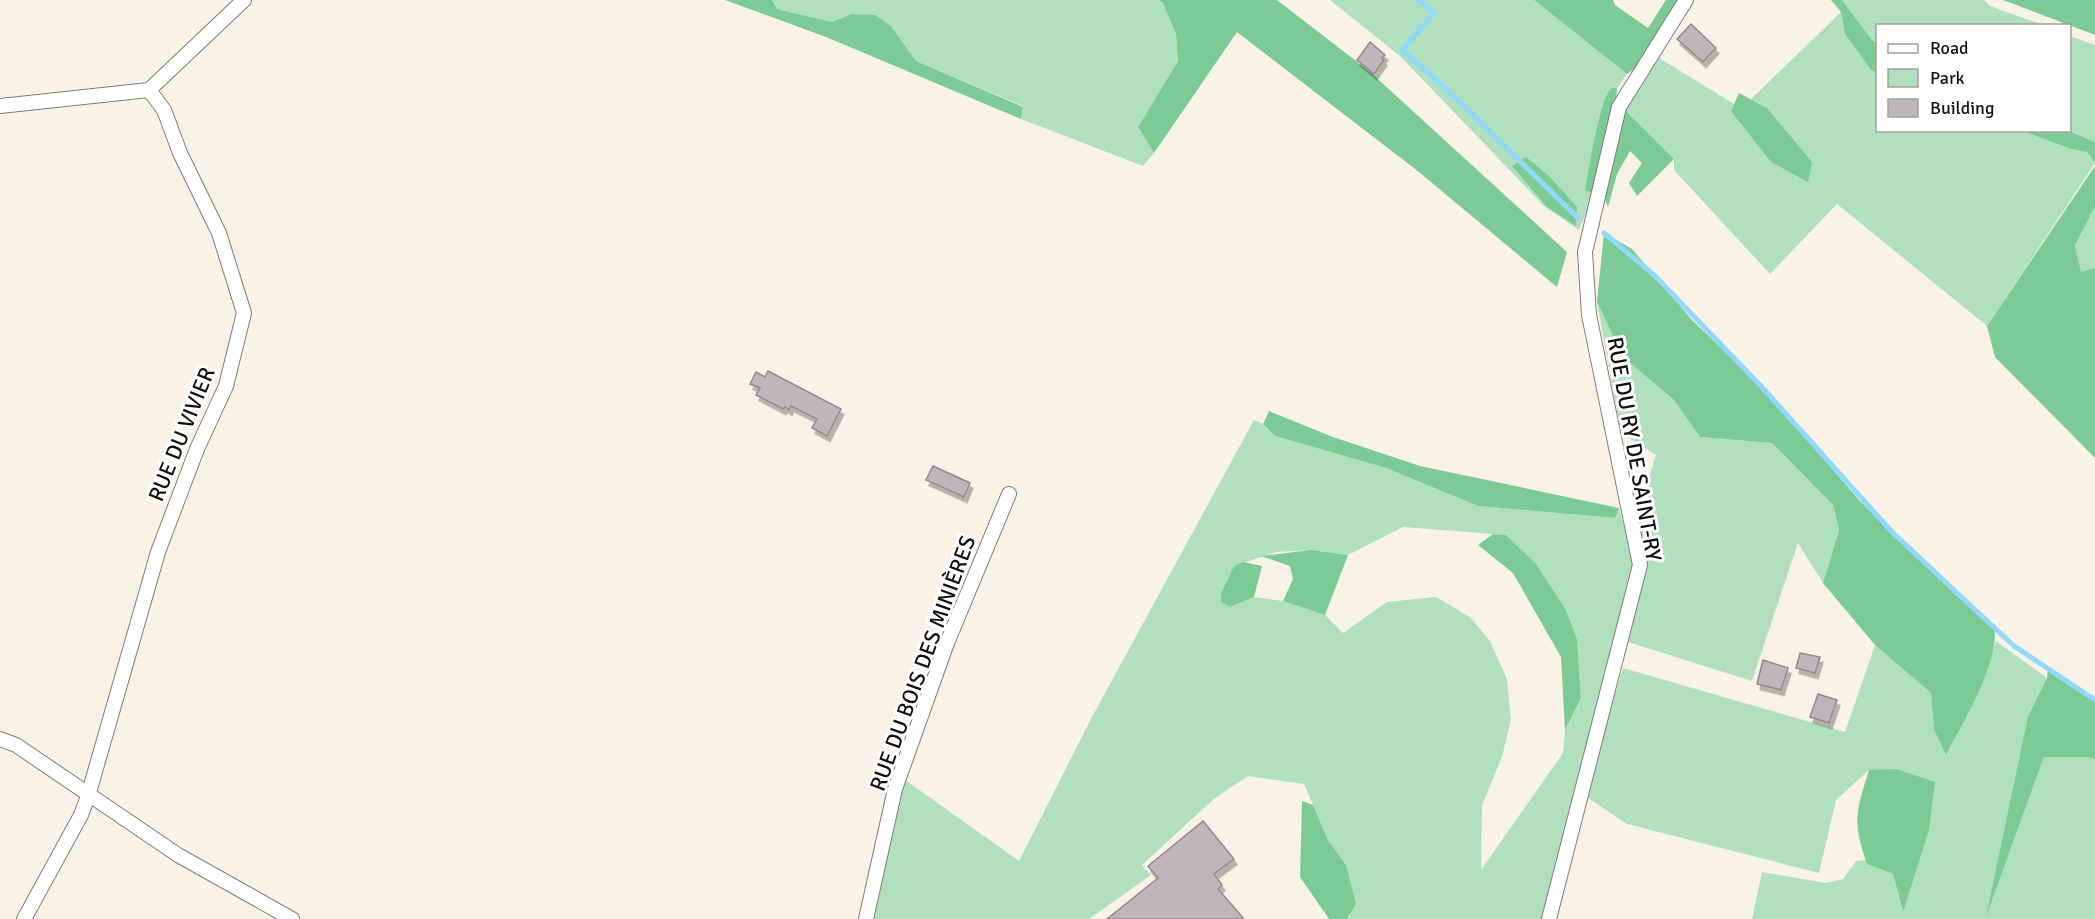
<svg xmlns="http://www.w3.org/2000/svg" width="2095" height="919" font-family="Signika,sans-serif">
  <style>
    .green { fill: #b1e0bf; fill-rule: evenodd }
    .forest { fill: #7ccb97 }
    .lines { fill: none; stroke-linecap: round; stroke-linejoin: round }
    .stream { stroke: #92d9fd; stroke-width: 5 }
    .building { fill: #c1b5bc; stroke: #93898e; stroke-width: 1.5; filter: url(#shadow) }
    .minor-casing { stroke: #837c73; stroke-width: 16 }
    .minor { stroke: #fff; stroke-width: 14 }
    .labels { text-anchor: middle; stroke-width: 6; stroke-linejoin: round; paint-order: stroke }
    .street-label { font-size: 22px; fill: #13110d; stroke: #fff }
  </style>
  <defs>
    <filter id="shadow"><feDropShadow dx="3" dy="5.5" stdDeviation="0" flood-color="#0004"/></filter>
  </defs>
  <rect width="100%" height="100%" fill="#f9f2e7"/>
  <path class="green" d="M772,0H1159L1163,3L1176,34L1178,61L1138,127L1154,153L1143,166L1021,119L1023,106L916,61L891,26L851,14L832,22L777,9Z
    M1330,0H1534L1627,74L1617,88H1612L1585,191L1594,194L1579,230L1544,206L1400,56Z
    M1842,0H1984L1990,6L2043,25L1878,26L1877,43L1872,40Z
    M1841,12L1845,34L1871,70L1877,73L1878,130L2023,131L2071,149L2087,152L2095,163L1987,326L1837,204L1770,274L1674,170V159L1624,109L1656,56L1734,104L1731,111L1767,108L1751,99Z
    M2070,36L2095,45V142L2069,131Z
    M2095,207V268L2081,273L2075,245Z
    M1597,302L1623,357L1674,400L1700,437L1772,443L1833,505L1839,530L1823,583L1798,543L1752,681L1628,642L1645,564L1634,484L1646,487L1656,455L1621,433Z
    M1254,420L1263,424L1275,436L1386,468L1478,506L1614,518L1619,508L1634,565L1544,919H1347L1350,916L1346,865L1328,840L1304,784L1248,776L1215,798L1142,865L1151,875L1089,919H871L901,777L1019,861L1092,717ZM1403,527L1506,535L1566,610L1577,639L1581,698L1565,730L1563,753L1481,870L1482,805L1502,757L1511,720L1507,679L1490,641L1470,617L1436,597L1387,602L1343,633L1325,615L1283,601L1254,597L1230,607L1221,593L1234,566L1276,552L1311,550L1348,555Z
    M1996,641L2047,678L2028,716L1988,911L2044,757H2086L2095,759V919H1752L1762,872L1826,883L1843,879L1856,861L1866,860L1867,864L1893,874L1902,910L1929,830L1869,770L1836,800L1819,873L1627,824L1585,796L1623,668L1845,732L1875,645L1931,693L1934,730L1946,755L1978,692Z"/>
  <path class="forest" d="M725,0H772L777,9L832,22L851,14L875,15L891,26L916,61L1023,107L1021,119L826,37Z
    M1159,0H1277L1369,71L1567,252L1557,287L1419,172L1237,32L1154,153L1138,127L1178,61L1176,34L1163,3Z
    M1534,0H1613L1615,5L1648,28L1666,0H1680L1638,66L1627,74Z
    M1831,0H1842L1872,40L1877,43V73L1871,70L1845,34L1841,12Z
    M2003,0H2095V35Z
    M1612,88H1617L1616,101L1674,159L1637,196L1629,183L1642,163L1630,151L1617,174L1608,207L1603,196L1585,191C1589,172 1599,98 1612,88Z
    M1739,93L1767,108L1812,162L1808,182L1771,162L1731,111Z
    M2023,131H2069L2095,142V163L2087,152L2071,149Z
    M1526,157L1549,176L1577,207L1576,226L1547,207L1512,166Z
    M2095,166V207L2075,245L2081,272L2095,268V458L1995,357L1987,326Z
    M1604,233L1632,249L1692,320L1760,385L1859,500L1954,593L1995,628C1997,668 1964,720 1946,755L1934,730L1931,693L1875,645L1823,583L1839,530L1833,505L1772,443L1700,437L1674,400L1623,357L1597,302Z
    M1269,411L1333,437L1420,466L1619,508L1615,518L1478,506L1386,468L1275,436L1263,424Z
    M1493,534L1506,535L1536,564L1566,610L1577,639L1581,698L1565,730L1561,657L1513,573L1478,545Z
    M1311,550L1348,555L1325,615L1283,601L1293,579L1290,566L1261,556Z
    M1243,562L1262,566L1254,597L1230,607L1221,602V593L1234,566Z
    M2048,668L2095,700V759L2086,757H2044L1986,917L2028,716L2047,678Z
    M1896,769L1935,782L1929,830L1903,912L1893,874L1867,864C1852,821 1856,812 1869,770Z
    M1302,801L1313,805L1328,840L1346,865L1356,904L1347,919H1329L1300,877Z"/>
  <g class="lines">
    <path class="stream" d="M1418,0L1434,13L1402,50L1444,87L1578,218
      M1604,233L1654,275L1760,385L1893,533L2014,646L2095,700"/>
  </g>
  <path class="building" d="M1691,24L1716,48L1703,62L1677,39Z
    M1370,42L1385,55L1382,58L1384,60L1374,74L1357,60Z
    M768,371L841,409L827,436L812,428L817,419L791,406L789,410L785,407L783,409L756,395L760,388L750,384L756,372L765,377Z
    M933,466L970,483L964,497L926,480Z
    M1800,653L1820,657L1815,673L1796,668Z
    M1763,660L1788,668L1781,690L1757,684Z
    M1818,694L1837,700L1829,723L1810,717Z
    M1203,821L1234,859L1214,874L1222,885L1218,889L1244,919H1107L1158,878L1148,866Z"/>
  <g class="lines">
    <g class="minor-casing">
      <path id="minor" d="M149,90L244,0
        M0,106L149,90
        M0,739L16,745L178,855L292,919
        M24,919L81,815L88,796L158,552L197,449L226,386L244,313L219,233L180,153L164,110L149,90
        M866,919L895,789L947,643L1009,494
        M1549,919L1640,565L1589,315L1585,252L1619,107L1686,0"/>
    </g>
    <use href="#minor" class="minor"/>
  </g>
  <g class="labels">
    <g class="street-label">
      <text transform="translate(181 434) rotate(-68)" y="8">RUE DU VIVIER</text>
      <text transform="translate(1635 449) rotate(80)" y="8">RUE DU RY DE SAINT-RY</text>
      <text transform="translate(922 663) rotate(-70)" y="8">RUE DU BOIS DES MINIÈRES</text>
    </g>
  </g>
  <rect x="1876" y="24" width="195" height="108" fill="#ffffff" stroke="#a1a09e" stroke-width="1.5"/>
  <rect x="1888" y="44" width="30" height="9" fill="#ffffff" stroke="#a1a09e" stroke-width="1.5"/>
  <text x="1930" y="54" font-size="18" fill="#13110d">Road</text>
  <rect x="1888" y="69" width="30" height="18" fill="#b1e0bf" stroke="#a1a09e" stroke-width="1.5"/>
  <text x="1930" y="84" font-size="18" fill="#13110d">Park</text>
  <rect x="1888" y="99" width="30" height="18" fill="#c1b5bc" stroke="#a1a09e" stroke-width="1.5"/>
  <text x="1930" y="114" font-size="18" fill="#13110d">Building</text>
</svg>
